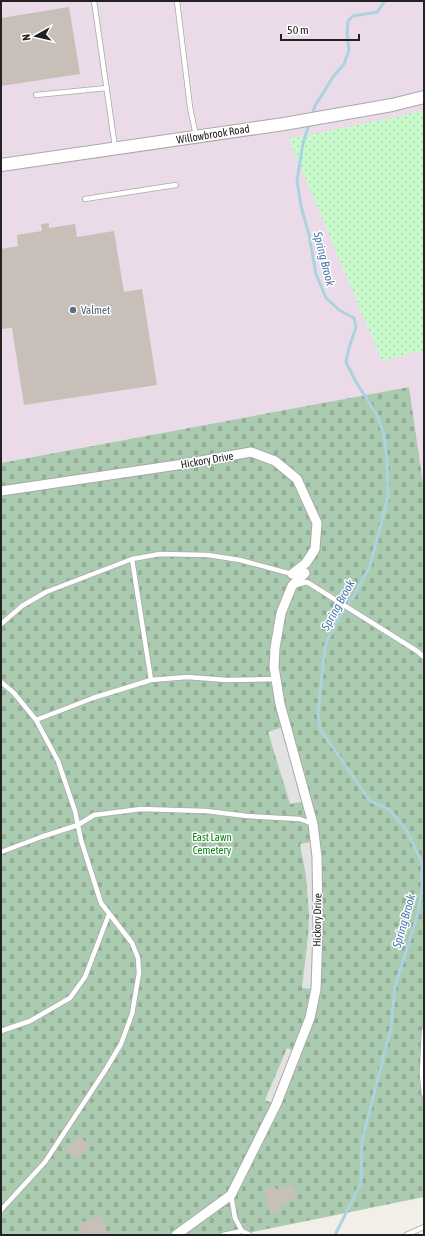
<svg xmlns="http://www.w3.org/2000/svg" width="425" height="1236" font-family="'Asap Condensed',sans-serif">
  <style>
    .industrial { fill: #ebdbe8 }
    .cemetery { fill: url(#cemetery-stones) }
    .park { fill: url(#park-dots) }
    .parking { fill: #e2e2e2 }
    .lines { fill: none; stroke-linecap: round; stroke-linejoin: round }
    .stream { stroke: #aad3df; stroke-width: 3 }
    .building { fill: #c7bfb8 }
    .service-casing { stroke: #a9a9a9; stroke-width: 6 }
    .minor-casing { stroke: #a9a9a9; stroke-width: 11 }
    .tertiary-casing { stroke: #a9a9a9; stroke-width: 14 }
    .service { stroke: #fff; stroke-width: 4.5 }
    .minor { stroke: #fff; stroke-width: 9 }
    .tertiary { stroke: #fff; stroke-width: 12 }
    .service-dot { fill: #5c6f8a; stroke: #fff; stroke-width: 1.5 }
    .labels { text-anchor: middle; stroke-width: 3; stroke-linejoin: round; paint-order: stroke }
    .street-label { font-size: 11px; fill: #222; stroke: #fff }
    .service-label { font-size: 11px; fill: #4e5e75; stroke: #fff; text-anchor: start }
    .park-label { font-size: 11px; fill: #0c8416; stroke: #fff }
    .water-label { font-size: 12px; font-style: italic; fill: #4a7aab; stroke: #fff }
  </style>
  <defs>
    <pattern id="cemetery-stones" width="16" height="16" patternUnits="userSpaceOnUse"><rect width="16" height="16" fill="#aacbaf"/><path d="M2 7V4a2 2 0 0 1 4 0v3zM10 15v-3a2 2 0 0 1 4 0v3z" fill="#92ae96"/></pattern>
    <pattern id="park-dots" width="8" height="8" patternUnits="userSpaceOnUse"><rect width="8" height="8" fill="#c8facc"/><path d="M2 2h.1M6 6h.1" fill="none" stroke="#acd6af" stroke-width="1.8" stroke-linecap="round"/></pattern>
  </defs>
  <rect width="100%" height="100%" fill="#f2efe9"/>
  <path class="industrial" d="M1,1H424V490L409,387L1,463Z"/>
  <path class="cemetery" d="M409,387L424,490V1197L238,1235H1V463Z"/>
  <path class="park" d="M424,111V350L382,361L289,139Z"/>
  <path class="parking" d="M286,726L306,801L290,804L268,732Z
    M315,841L316,989L302,988L308,936L309,916L306,876L300,844Z
    M287,1048L297,1052L276,1105L265,1100Z"/>
  <g class="lines">
    <path class="stream" d="M312,115L315,106L333,77L344,64L349,50L347,35L348,21L353,16L377,12L385,1
      M310,122L303,143L297,181L301,206L309,235L316,274L326,298L339,310L354,318L356,327L349,348L346,362L356,382L377,415L384,435L387,461L388,497L370,566L354,596L336,622L325,646L318,713L320,729L370,801L390,810L407,831L422,863V890L417,917L395,986L391,1028L362,1141L361,1183L335,1235"/>
  </g>
  <path class="building" d="M69,7L80,74L1,86V18Z
    M49,223V228L75,224L77,237L114,231L124,292L142,289L157,385L24,405L12,328L1,329V249L18,246L17,235L42,231L41,224Z
    M80,1136L90,1147L76,1160L66,1149Z
    M293,1185L297,1199L280,1204L282,1210L270,1214L264,1190L275,1187L276,1189Z
    M102,1216L108,1235H81L78,1223Z"/>
  <g class="lines">
    <g class="service-casing">
      <path id="service" d="M94,1L115,147
        M177,1L190,107L196,136
        M36,95L107,88
        M85,199L176,185
        M132,559L151,680
        M296,585L307,582L417,651L424,657
        M1,624L22,606L46,592L132,559L160,554L208,555L240,560L292,574
        M1,682L14,693L36,720L58,761L75,811L81,840L101,903L132,943L138,958L139,973L132,1014L121,1044L106,1069L45,1162L1,1210
        M36,720L93,698L151,680L187,677L227,680L276,679
        M1,852L41,837L78,825L94,815L141,809L206,811L247,816L300,819L313,824
        M1,1031L30,1021L70,998L85,977L109,914
        M424,1031L422,1074L424,1094
        M231,1195L235,1218L242,1231
        M223,1235L242,1231L250,1235
        M406,1235L424,1227"/>
    </g>
    <g class="minor-casing">
      <path id="minor" d="M1,491L184,464L251,452L275,461L297,479L317,523L315,549L306,563L292,574
        M176,1235L231,1195L276,1105L283,1087L310,1018L316,989L318,929L317,857L313,824L280,704L274,667L275,648L281,613L292,586L305,573"/>
    </g>
    <g class="tertiary-casing">
      <path id="tertiary" d="M1,165L284,124L392,105L424,97"/>
    </g>
    <use href="#service" class="service"/>
    <use href="#minor" class="minor"/>
    <use href="#tertiary" class="tertiary"/>
  </g>
  <circle class="service-dot" cx="73" cy="310" r="4"/>
  <g class="labels">
    <g class="street-label">
      <text transform="translate(213 134) rotate(-9)" y="4">Willowbrook Road</text>
      <text transform="translate(207 460) rotate(-10)" y="4">Hickory Drive</text>
      <text transform="translate(317 920) rotate(-89)" y="4">Hickory Drive</text>
    </g>
    <g class="service-label">
      <text x="81" y="314">Valmet</text>
    </g>
    <g class="park-label">
      <text x="212" y="841">East Lawn<tspan x="212" dy="13">Cemetery</tspan></text>
    </g>
    <g class="water-label">
      <text transform="translate(324 259) rotate(76)" y="4">Spring Brook</text>
      <text transform="translate(338 605) rotate(-61)" y="4">Spring Brook</text>
      <text transform="translate(404 921) rotate(-74)" y="4">Spring Brook</text>
    </g>
  </g>
  <rect width="425" height="1236" fill="none" stroke="#222222" stroke-width="4"/>
  <g transform="translate(36 36) rotate(262)" stroke="#ffffff" stroke-width="3" paint-order="stroke">
  <path d="M0-3L7 15L0 10L-7 15Z" fill="#222222"/>
  <text y="-6" font-size="11" font-weight="bold" text-anchor="middle" fill="#222222">N</text>
  </g>
  <path d="M281 34v6h78v-6" fill="none" stroke="#222222" stroke-width="2"/>
  <text x="287" y="34" font-size="12" fill="#222222" stroke="#ffffff" stroke-width="3" paint-order="stroke">50 m</text>
</svg>
